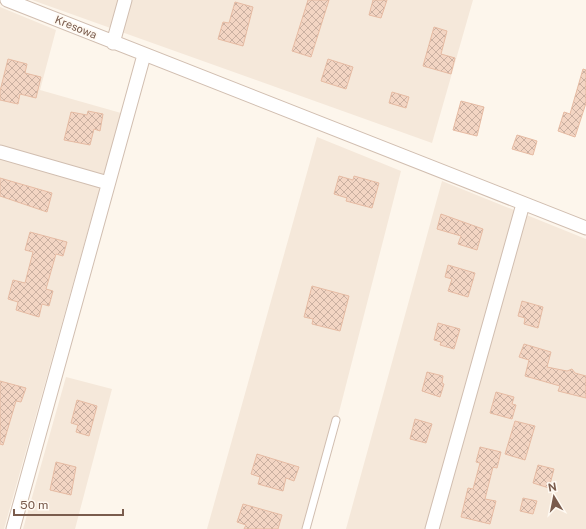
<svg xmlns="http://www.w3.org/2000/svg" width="586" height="529" font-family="'Public Sans',sans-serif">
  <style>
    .residential { fill: #f5e8da }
    .building { fill: url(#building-cross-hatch); stroke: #e6bba3 }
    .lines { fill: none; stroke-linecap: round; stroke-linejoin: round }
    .service-casing { stroke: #d1beb0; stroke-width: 9 }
    .minor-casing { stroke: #d1beb0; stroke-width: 15 }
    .service { stroke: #fff; stroke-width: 7 }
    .minor { stroke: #fff; stroke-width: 13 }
    .labels { text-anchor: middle; stroke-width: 3.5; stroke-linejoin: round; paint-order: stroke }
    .street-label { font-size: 11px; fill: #7a5c4d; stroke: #fffaf3 }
  </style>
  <defs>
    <pattern id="building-cross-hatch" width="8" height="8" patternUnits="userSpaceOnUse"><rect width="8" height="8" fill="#f3d5c3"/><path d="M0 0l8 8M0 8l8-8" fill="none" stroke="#cab0a1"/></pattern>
  </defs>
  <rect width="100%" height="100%" fill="#fdf6ec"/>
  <path class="residential" d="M32,0H473L432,143Z
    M0,7L56,30L40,90L121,113L4,529H0Z
    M317,137L401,171L309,529H207Z
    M442,181L586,239V529H346Z
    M66,377L112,389L75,529H23Z"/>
  <path class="building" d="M308,0H329L311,57L292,51Z
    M373,0H387L381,18L369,15Z
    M235,2L253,7L243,46L218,39L223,22L229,23Z
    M434,27L447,31L441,54L455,58L451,74L423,66Z
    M8,59L27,64L25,73L41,77L36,98L20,94L18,104L0,100V91Z
    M328,59L353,67L346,89L321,81Z
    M583,69L586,70V103L575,137L558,131L564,112L570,114Z
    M392,92L409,97L406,108L389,103Z
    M461,101L484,107L477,136L453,130Z
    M88,111L103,114L100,131L94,129L90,145L64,140L71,112L87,115Z
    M517,135L537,141L533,155L512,149Z
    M339,176L353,180L354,176L379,183L372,208L346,201L347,198L334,194Z
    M0,178L52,193L47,212L0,196Z
    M441,214L483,229L477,250L458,244L461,236L437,229Z
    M30,232L67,242L63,256L56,254L46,289L53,291L49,306L42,304L39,317L16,310L18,302L8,299L13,280L25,283L33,252L25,250Z
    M448,265L475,273L468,297L448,291L452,279L445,277Z
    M312,286L349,296L340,331L312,324L313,319L304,317Z
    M522,301L543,307L538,328L524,324L525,318L518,316Z
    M438,323L460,329L454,349L440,345L441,342L434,340Z
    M524,344L551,352L547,367L567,371L572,369L575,373L586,376V398L558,391L560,386L525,376L529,360L519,357Z
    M427,372L443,376L442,383L444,384L440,397L422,391Z
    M0,381L26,388L21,402L16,401L3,445L0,444Z
    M496,392L514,397L512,404L516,405L512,419L490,413Z
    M77,400L97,406L89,436L76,432L78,425L71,423Z
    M415,419L432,424L426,443L410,439Z
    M515,421L535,426L525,460L505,454Z
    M480,447L501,452L497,468L493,467L485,499L496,501L490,524L461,517L468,488L473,489L480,463L476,462Z
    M257,454L299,467L294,481L286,478L283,491L258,484L260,477L251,474Z
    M56,462L76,467L71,495L50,490Z
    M538,465L554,469L549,488L533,483Z
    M523,498L537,501L533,514L520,511Z
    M243,504L282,515L278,529H244L246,525L237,522Z"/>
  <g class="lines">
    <g class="service-casing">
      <path id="service" d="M306,529L336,420"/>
    </g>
    <g class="minor-casing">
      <path id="minor" d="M7,0L586,228
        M113,43L125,0
        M0,152L108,183
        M13,529L144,55
        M432,529L523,204"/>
    </g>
    <use href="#service" class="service"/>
    <use href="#minor" class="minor"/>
  </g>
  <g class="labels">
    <g class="street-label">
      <text transform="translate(76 27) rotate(22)" y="4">Kresowa</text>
    </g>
  </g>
  <g transform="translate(554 497) rotate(350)" stroke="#fffaf3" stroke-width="3" paint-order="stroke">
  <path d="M0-3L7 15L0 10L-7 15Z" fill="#7a5c4d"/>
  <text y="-6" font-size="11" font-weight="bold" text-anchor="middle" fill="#7a5c4d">N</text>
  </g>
  <path d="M14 509v6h109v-6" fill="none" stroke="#7a5c4d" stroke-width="2"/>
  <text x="20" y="509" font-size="12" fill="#7a5c4d" stroke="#fffaf3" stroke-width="3" paint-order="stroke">50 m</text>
</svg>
